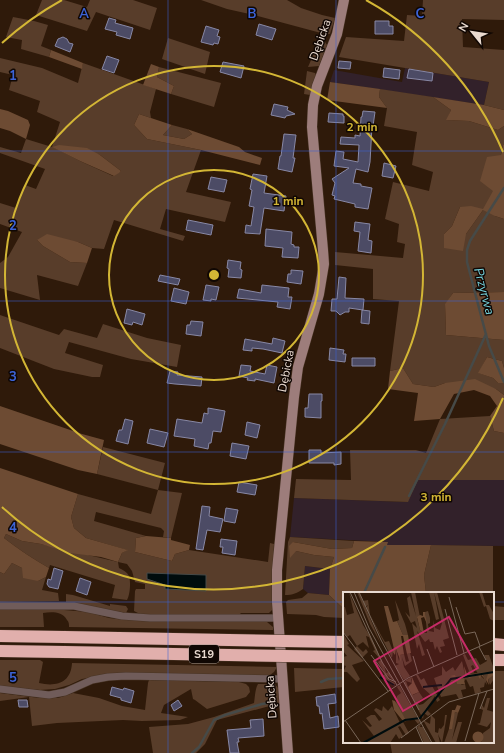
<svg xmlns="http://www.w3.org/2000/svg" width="504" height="753" font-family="'Nunito Sans',sans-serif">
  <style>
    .industrial { fill: #32212a }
    .green { fill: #583d2a; fill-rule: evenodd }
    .forest { fill: #6d4b33 }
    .water { fill: #000c0d; stroke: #464a48 }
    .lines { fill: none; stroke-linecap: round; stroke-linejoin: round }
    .stream { stroke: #464a48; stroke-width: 2.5 }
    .building { fill: #4c4b65; stroke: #8888a5 }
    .street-casing { stroke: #493526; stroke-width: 8 }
    .secondary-casing { stroke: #493526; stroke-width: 11 }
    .highway-casing { stroke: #493526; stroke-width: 13 }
    .street { stroke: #705c5a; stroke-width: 7 }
    .secondary { stroke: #9d7d7b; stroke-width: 10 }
    .highway { stroke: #e1afac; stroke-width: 12 }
    .highway-bridge-casing { stroke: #493526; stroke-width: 13; stroke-linecap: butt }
    .highway-bridge { stroke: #e1afac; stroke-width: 12 }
    .grid { fill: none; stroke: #3c63d7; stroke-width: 1; stroke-opacity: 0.55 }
    .ring { fill: none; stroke: #d3b635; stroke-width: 2 }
    .labels { text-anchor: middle; stroke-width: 3; stroke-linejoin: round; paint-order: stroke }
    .shield { fill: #100703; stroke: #a89b92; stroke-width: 1 }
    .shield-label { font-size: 11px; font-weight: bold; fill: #e9dad0 }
    .street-label { font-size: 12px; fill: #e9dad0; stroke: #100703 }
    .water-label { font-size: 13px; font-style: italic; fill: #75d2dc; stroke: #100703 }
    .inset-river { fill: none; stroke: #000c0d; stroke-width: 2 }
    .inset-road { fill: none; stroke: #796759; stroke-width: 1 }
    .view { fill: #c62b67; fill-opacity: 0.15; stroke: #c62b67; stroke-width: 2 }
    .inset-edge { fill: none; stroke: #e9dad0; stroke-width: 2 }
    .grid-label { font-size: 13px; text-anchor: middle; font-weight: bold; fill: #3c63d7; stroke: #100703; stroke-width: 3; stroke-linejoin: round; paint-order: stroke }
    .centre { fill: #d3b635; stroke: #100703; stroke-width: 2 }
    .ring-label { font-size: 12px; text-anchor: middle; font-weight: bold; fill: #d3b635; stroke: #100703; stroke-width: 3; stroke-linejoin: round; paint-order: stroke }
  </style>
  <rect width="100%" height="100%" fill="#2f1a0a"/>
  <path class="industrial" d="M405,68L489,82L484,105L330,82L334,70L402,82Z
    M418,480H504V546L387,545V542L290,537L294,498L407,502Z
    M305,566L330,569L329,595L308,593L303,589Z"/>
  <path class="green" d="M42,0H64L87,7L90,0H133L157,8L150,30L96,12L87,31L36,15Z
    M201,0H287L301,8L322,15L335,18L330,34L321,33L254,15L227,9Z
    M423,0H504V20L462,19L463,47L504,50V110L484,105L489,82L339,57L346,37L404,41L407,15L422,16Z
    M13,17L34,21L48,25L41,46L51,50L49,57L21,49L22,40L6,37Z
    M168,38L210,52L205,74L162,59Z
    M318,38L325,42L327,45L319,66L308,67L315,51Z
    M0,58L42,68L78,83L83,63L156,89L150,112L151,118L139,114L134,125L147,139L201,150L186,192L231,202L225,222L166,209L160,229L185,236L183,241L114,220L104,249L92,248L78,242L37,240L43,246L70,262L87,263L78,286L37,275L40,300L0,288V263L8,257L22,232L0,224V203L16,208L25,185L36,189L45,169L0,153V147L21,153L26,139L52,147L60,122L37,112L40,101L9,90L13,75L0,72ZM53,147L100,155L121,171L113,176L80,161Z
    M159,67L221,83L214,107L171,94L174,86L157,77Z
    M307,71L315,73L316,75L310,95L304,94Z
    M380,89L433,97L451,110L447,120L469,121L498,130L504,126V145H503L493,191L495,216L504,219V292L453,293L445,305L446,335L504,340V368L502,361L487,357L479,373L493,378L498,383H504V395L496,389L445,383L434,387L413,384L403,368L390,371L399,301L373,299V269L335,265V252L403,258L405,244L397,242L399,224L385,219L393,182L429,191L433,172L412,165L417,132L384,126L387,108L379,97ZM460,207L483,210L466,234H444L452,226Z
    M172,125L187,129L192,134L184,139L163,135Z
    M0,315L59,335L64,329L97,338L103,324L147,338L181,345L177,367L131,359L69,342L65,353L103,365L100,377H92L54,369L0,348Z
    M490,416L494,431L504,433V480H418L408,502L294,498L296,479L351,480L350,450H416L426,453L440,419Z
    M103,447L165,463L158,490L182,493L171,538L163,537L164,531L161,528L96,512L94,521L146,536L136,538L135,552L172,561L175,554L189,550L268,562L270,543L274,544L273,579V609L269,613H241L238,616L140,614L134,611L135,591L136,589H145V584L135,582L132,571L127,564L118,562L119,568C123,570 127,572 129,576C131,582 130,595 127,600L112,598L115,585L50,565L49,568C33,559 18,549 4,538L6,534L22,541L41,544L118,562L122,553L127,550L86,538L74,528L71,517L78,494L151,514L158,490L97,474Z
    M290,537L354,541L352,548L332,549L293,542L296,551L314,555L334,557L330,569L305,566L303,589C297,593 293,595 285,595L288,542Z
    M431,545L493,546V606L504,607V620H493V593H426L424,575Z
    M12,563L22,568L38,581L46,577L42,590L58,593L59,601L0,602V572L4,574Z
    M308,593L329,595L344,609V618L324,617L316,615L287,614L286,602L288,600L302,598Z
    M66,594L73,595L110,606V604L126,606L128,609L126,613L88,606L77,603L66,602Z
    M52,609L88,612L109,618L127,620L267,622L273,627V630L69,627C69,624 69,622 67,620C62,611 51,612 43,613L44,627H0V610Z
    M0,660H40L43,662L39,683C56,687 71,683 72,663L277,667L274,672L270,675L264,676L252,675H105L82,679L69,685L55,689L40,690L0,686Z
    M294,668L344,669V687L295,692Z
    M493,671H504V753H392L390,742H493Z
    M149,680L239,682L246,684L249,687L250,692L246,697L207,709L195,700L193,699L191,689L164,705L161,713L188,717L180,720L142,721L123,720L57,723L32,726L29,697L0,701V693L40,698H58L73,693L99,698L122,706L145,710L148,683Z
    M258,684H275L278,688L280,707L277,706V704L217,720L205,744L196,753H153L149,727L188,724L214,717L254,703C255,697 255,689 258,684Z"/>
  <path class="forest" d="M51,50L83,63L82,69L49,57Z
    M151,64L159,67L157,77L174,86L171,94L143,85Z
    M330,82L380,89L379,97L387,108L327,100Z
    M433,97L484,105L504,110V126L498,130L469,121L446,120L451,110Z
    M0,109L8,111L28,120L30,125L26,139L10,131L0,128Z
    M139,114L172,125L163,135L184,139L192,134L187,129L239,147L245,152L262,158L260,165L201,150L147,139L134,125Z
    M59,145L87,148L100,155L121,171L119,173L114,176L80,161L52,147Z
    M503,145H504V219L495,216L483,210L466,234L463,251L444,248V234L452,226L460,207L471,206L483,209L493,191L480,181L487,157L501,155Z
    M47,234L78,242L92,248L87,263L70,262L43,246L37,240Z
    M504,292V340L446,335L445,304L453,293Z
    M487,357L502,361L504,368V383H498L493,378L478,373Z
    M403,368L413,384L434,387L445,383L475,379L496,389L504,395V433L494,431L490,416L497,406L490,396L474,390L454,394L440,419L414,421L418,393L388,389L390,371Z
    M0,406L82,434L104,440L97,474L78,470L0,444Z
    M0,468L78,494L71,517L74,528L86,538L128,550L122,553L118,562L101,557L70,553L41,544L22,541L6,534L4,538C18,549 33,559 49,568L46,577L38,581L23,578L22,568L12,563L4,574L0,572Z
    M146,536L171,538V540L190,545L189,550L175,554L172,561L135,552L136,538Z
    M354,541L388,542L387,545H431L424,575L426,593H344V609L329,595L330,569L334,557L314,555L296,551L290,558L289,546L293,542L332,549L352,548Z"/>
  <path class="water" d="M147,573L206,575V591L165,589V585L147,579Z"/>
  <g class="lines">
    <path class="stream" d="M504,188L470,241L467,250V262L489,346L504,382
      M409,496L445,424L486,334
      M364,593L385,547
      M321,682L328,679L344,678
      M192,753L199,747L214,720L225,715L262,704L275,702"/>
  </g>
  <path class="building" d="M109,18L116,20L115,23L133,28L130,39L116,35L117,32L105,29Z
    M375,21H389V26H393V34H375Z
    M259,24L276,29L272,40L256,35Z
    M206,26L219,30L217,36L220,37L218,44L214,43L213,45L201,42Z
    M63,37L67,39L69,43L73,44L70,52L55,46L58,39Z
    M107,56L119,60L114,73L102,69Z
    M339,61L351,62L350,69L338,68Z
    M223,62L244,66L241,78L220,72Z
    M384,68L400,70L399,79L383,77Z
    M409,69L433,73L432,81L407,78Z
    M274,104L288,107L287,110L295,114L286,116L285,118L271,115Z
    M363,111L375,112L373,126H372L370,162L368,172L356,169L353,183L361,184V186L372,188L368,209L355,207V204L334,199L335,196L332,195L335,183L332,179L349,168L334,166L336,151L344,152L343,159L358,162L359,145L340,144L341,137L355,138V135L360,136L361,117H362Z
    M329,113L343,114V116H344V123L328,122Z
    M284,134L296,135L293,158H295L292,172L278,169L280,156H281Z
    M384,163L396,166L393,178L382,176Z
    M253,174L267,176L264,193L286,196L284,211L264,208L260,234L245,233L246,225L251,226L254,207L249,206L252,190L250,189Z
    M211,177L227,180L224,192L208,189Z
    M188,220L213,225L211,235L186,230Z
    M355,222L370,224L368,240L372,241L371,253L358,251L360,232L354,231Z
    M266,229L292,232L291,244L294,245V247H299L298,258L282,257L283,248L265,246Z
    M228,260L241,262L240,269L242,270L241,278L228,277L229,269L227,268Z
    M291,270L303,271L301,284L287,282L288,274H291Z
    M160,275L180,279L178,285L158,281Z
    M339,277L346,278L345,298L364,299L363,310L349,308V312H345L340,315L336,311H331L332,299H337Z
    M206,285L219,287L216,300L211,299V301L203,300Z
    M262,285L289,288L288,297H292L290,309L277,307L278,302L237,298L239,289L261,293Z
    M174,288L189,292L186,304L171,301Z
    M127,309L145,314L142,325L133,322L132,325L124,323Z
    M362,310L370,311L369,324L361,323Z
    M191,321L203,322L201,336L186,334L187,325H190Z
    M273,338L285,341L282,353L263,349L252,348V351L243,350L245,339L272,344Z
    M330,348L344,350L343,354H346L345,362L329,360Z
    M352,358H375V366H352Z
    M241,365L251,366L250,371L265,374L267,365L277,367L274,383L255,379V381L247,380L248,378L239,376Z
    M170,371L178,372L177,375L202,377L201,386L175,384L167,383Z
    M309,394H322V401H321V418L305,417V408H308Z
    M208,408L225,411L221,432L213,431L211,443H209L208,449L194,446L195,439L174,436L177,419L202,423L204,413L208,414Z
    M125,419L133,421L128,444L116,441L119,430H122Z
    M247,422L260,425L257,438L245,435Z
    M150,429L168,433L164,447L147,443Z
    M232,443L249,446L246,459L230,456Z
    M309,450H321V453L341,452V464L334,465V463H309Z
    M239,482L257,485L255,495L237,492Z
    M202,506L210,507L209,516L223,519L220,532L207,530L203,550L196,549Z
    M226,508L238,510L235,523L224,521Z
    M221,539L237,541L235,555L222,553L223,547H220Z
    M54,568L63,571L58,589L49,587L47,584L48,579L51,580Z
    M80,578L91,582L87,595L76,591Z
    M112,687L123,690L124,688L134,691L131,703L121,700V698L110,695Z
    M335,694L336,703L328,704L330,718L338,716L339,727L324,729L322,713L320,714L319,706H317L316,697Z
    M18,700H27L28,707H19Z
    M178,700L182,706L174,711L171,705Z
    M263,719L264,736L238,738L239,742H237L239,753H230L227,730L251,728L250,720Z"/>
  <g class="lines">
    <g class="street-casing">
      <path id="street" d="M0,606H74L122,616L150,618H278
        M0,689L49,695L65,692L92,680L108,677L126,676L282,679"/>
    </g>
    <g class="secondary-casing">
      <path id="secondary" d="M288,753L277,602V570L294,397L298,367L319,294L324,264L323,250L312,127L313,105L317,86L337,34L344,0"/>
    </g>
    <g class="highway-casing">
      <path id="highway" d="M0,636L64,637
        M493,644L504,645
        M0,651L64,652
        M493,660H504"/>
    </g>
    <use href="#street" class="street"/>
    <use href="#secondary" class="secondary"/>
    <use href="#highway" class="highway"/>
    <g class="highway-bridge-casing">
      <path id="highway-bridge" d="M64,637L344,642
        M64,652L344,657"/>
    </g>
    <use href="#highway-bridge" class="highway-bridge"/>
  </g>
  <path class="grid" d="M168,0V753M336,0V753M0,151H504M0,301H504M0,452H504M0,602H344M493,602H504"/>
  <g class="ring">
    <circle cx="214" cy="275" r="105"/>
    <circle cx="214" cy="275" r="209"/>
    <path d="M503 398A314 314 0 0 1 2 507M2 43A314 314 0 0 1 62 0M366 0A314 314 0 0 1 503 152"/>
  </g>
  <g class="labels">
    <rect class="shield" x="189" y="645" width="30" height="18" rx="3"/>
    <g class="shield-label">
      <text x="204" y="658">S19</text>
    </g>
    <g class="street-label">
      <text transform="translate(320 40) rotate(-71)" y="4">Dębicka</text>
      <text transform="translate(286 371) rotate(-79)" y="4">Dębicka</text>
      <text transform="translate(271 697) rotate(-94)" y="4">Dębicka</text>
    </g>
    <g class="water-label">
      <text transform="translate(485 291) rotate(75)" y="5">Przyrwa</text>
    </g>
  </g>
  <g transform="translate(343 592)">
    <rect width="151" height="151" fill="#2f1a0a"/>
    <path d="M6,0L20,33L27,44L41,73L43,81L46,80L51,89L44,83L46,88L52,91L51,94L38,85L42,82L41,79L35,70L38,68L30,59L32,58L26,45L23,44L26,56L20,50L14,54L20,60L23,57L25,60L19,66L11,57L14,54L7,43L4,45L0,39V15H2L4,23L11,21ZM14,0H16L38,52L27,32ZM17,0L20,9L25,8L27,23L39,45L42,50L46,49L50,59L49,66L23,16L25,13L22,15ZM68,0H72L77,25L74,26L77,38L81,41H84L82,20L85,19L87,26V31L85,32L86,39L91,40L90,28L92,36L97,38L99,31L91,0H94L106,46L100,48L102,54L97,55L99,60L97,61L94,54L92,58L90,50H87L86,47L82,50L74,39L82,63L79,64L76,52L74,57L69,31L74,36L72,29L68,31L62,20L67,25L64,6L67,4L73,24ZM86,0H91L96,27L93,28ZM136,0H139L143,13H146L151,22V29L147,27L143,14L141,15ZM52,8L62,32L65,43H60L54,29L56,28ZM0,41L6,52L4,53L21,69L9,73L17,87L14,90L4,80H0L3,74L0,73V65L4,64L0,59ZM53,57L56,69L57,63L61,62L63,70L66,69L64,62L67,61L69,69L62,74L59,65L61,75L67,84L61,88L52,74L56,72L53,71ZM122,62L125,68L133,66L137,73L144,69L141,63H146L151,77L149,80L135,82L130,73L128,74L131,81L124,82L126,79L120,63ZM119,69L122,83H136V88L137,83L141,87L140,82H145V86L151,83V87L147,93L145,87L143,88L144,93L142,90L141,95L137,96L138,100L132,102L130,94L127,95L123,87L118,93L122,92L123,97L118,98L120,105L116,107L113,102L98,105L91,86L99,83V74L103,80L110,75L112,79ZM73,83H75L78,88L81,86L85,94H89L97,108L94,110L92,104L83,117L88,122L85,124L81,121L80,127L61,90L63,89V88L69,85L72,92L68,86L69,91L63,89L65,95L70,103L76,100L80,106L74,110L76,113L80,112L89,104L79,95ZM56,93L77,130L75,132L71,127L60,130L66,141L63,143L57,134L55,135L60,144L56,147L53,142L47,151H19L31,144L19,128L27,135L29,134L23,126L28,123H32L36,129L39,127L31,118L33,116L39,119L40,114L45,119L49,114L57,131L63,128L53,113L54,104L58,101L54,95ZM144,106H147L144,118L151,120V151H138L140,141L147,136L148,130L144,135L134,132L137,131L140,118L138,117L139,113L141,116ZM112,120L115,121L109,148L115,130H119L113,151H101ZM88,123L92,127V140L95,141L96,136L98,137L101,133L102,123H104L99,151L95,142L97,151H93L80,128L87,132ZM78,132L77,135H80L88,151H81L74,135Z" fill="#583d2a"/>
    <path d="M41,14H45L50,30L54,29L60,43H65L68,61L64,62L60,44H58L61,62L57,63L58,70L53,57L52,63L49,59L51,57ZM80,20H82L84,32L81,25L78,26L81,41L77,38L74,25L77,23L80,24ZM121,74L124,82L149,80L151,74V83L145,87L146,93L143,88L145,82L140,83L142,87L138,83L137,88L135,83L126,86L122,83ZM112,83L113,86L120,84L122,92H114L113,86L107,84ZM69,86L76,100L69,103L65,95L69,91ZM49,108L52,109L63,128L60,129L51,118ZM114,113L118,114L115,121L112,120L109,137H106L109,118H112ZM129.5 145a5.5 5.5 0 1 1 11 0a5.5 5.5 0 1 1-11 0Z" fill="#6d4b33"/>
    <path class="inset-river" d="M37,85L51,93M80,95L99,93M20,151L62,128L77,126L108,87L151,80"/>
    <path class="inset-road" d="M7,0L39,70L54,93M11,0L26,36L89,151M16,0L38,48L76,118M106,5L121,61M113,15L122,42L132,40L137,54M102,17L114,63M0,40L45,99M136,55L143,68M84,57L91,75M28,63L46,87L53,90M70,64L75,81M137,117L144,99M2,128L18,151M0,130L65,86L151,48M73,135L80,151M58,146L106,110L151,97M122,149L136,101"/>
    <path class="view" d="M106,25L135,76L60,119L31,69Z"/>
    <rect width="151" height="151" class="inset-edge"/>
  </g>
  <g class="grid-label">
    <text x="84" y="18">A</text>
    <text x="252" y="18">B</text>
    <text x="420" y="18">C</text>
    <text x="13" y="80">1</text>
    <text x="13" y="230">2</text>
    <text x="13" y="381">3</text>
    <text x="13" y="532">4</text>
    <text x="13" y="682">5</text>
  </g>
  <circle cx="214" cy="275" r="6" class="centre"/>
  <g class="ring-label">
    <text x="362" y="131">2 min</text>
    <text x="288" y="205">1 min</text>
    <text x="436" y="501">3 min</text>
  </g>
  <g transform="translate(472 32) rotate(300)" stroke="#100703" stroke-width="3" paint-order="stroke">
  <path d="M0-3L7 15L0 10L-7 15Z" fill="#e9dad0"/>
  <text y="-6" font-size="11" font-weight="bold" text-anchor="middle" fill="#e9dad0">N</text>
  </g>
</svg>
